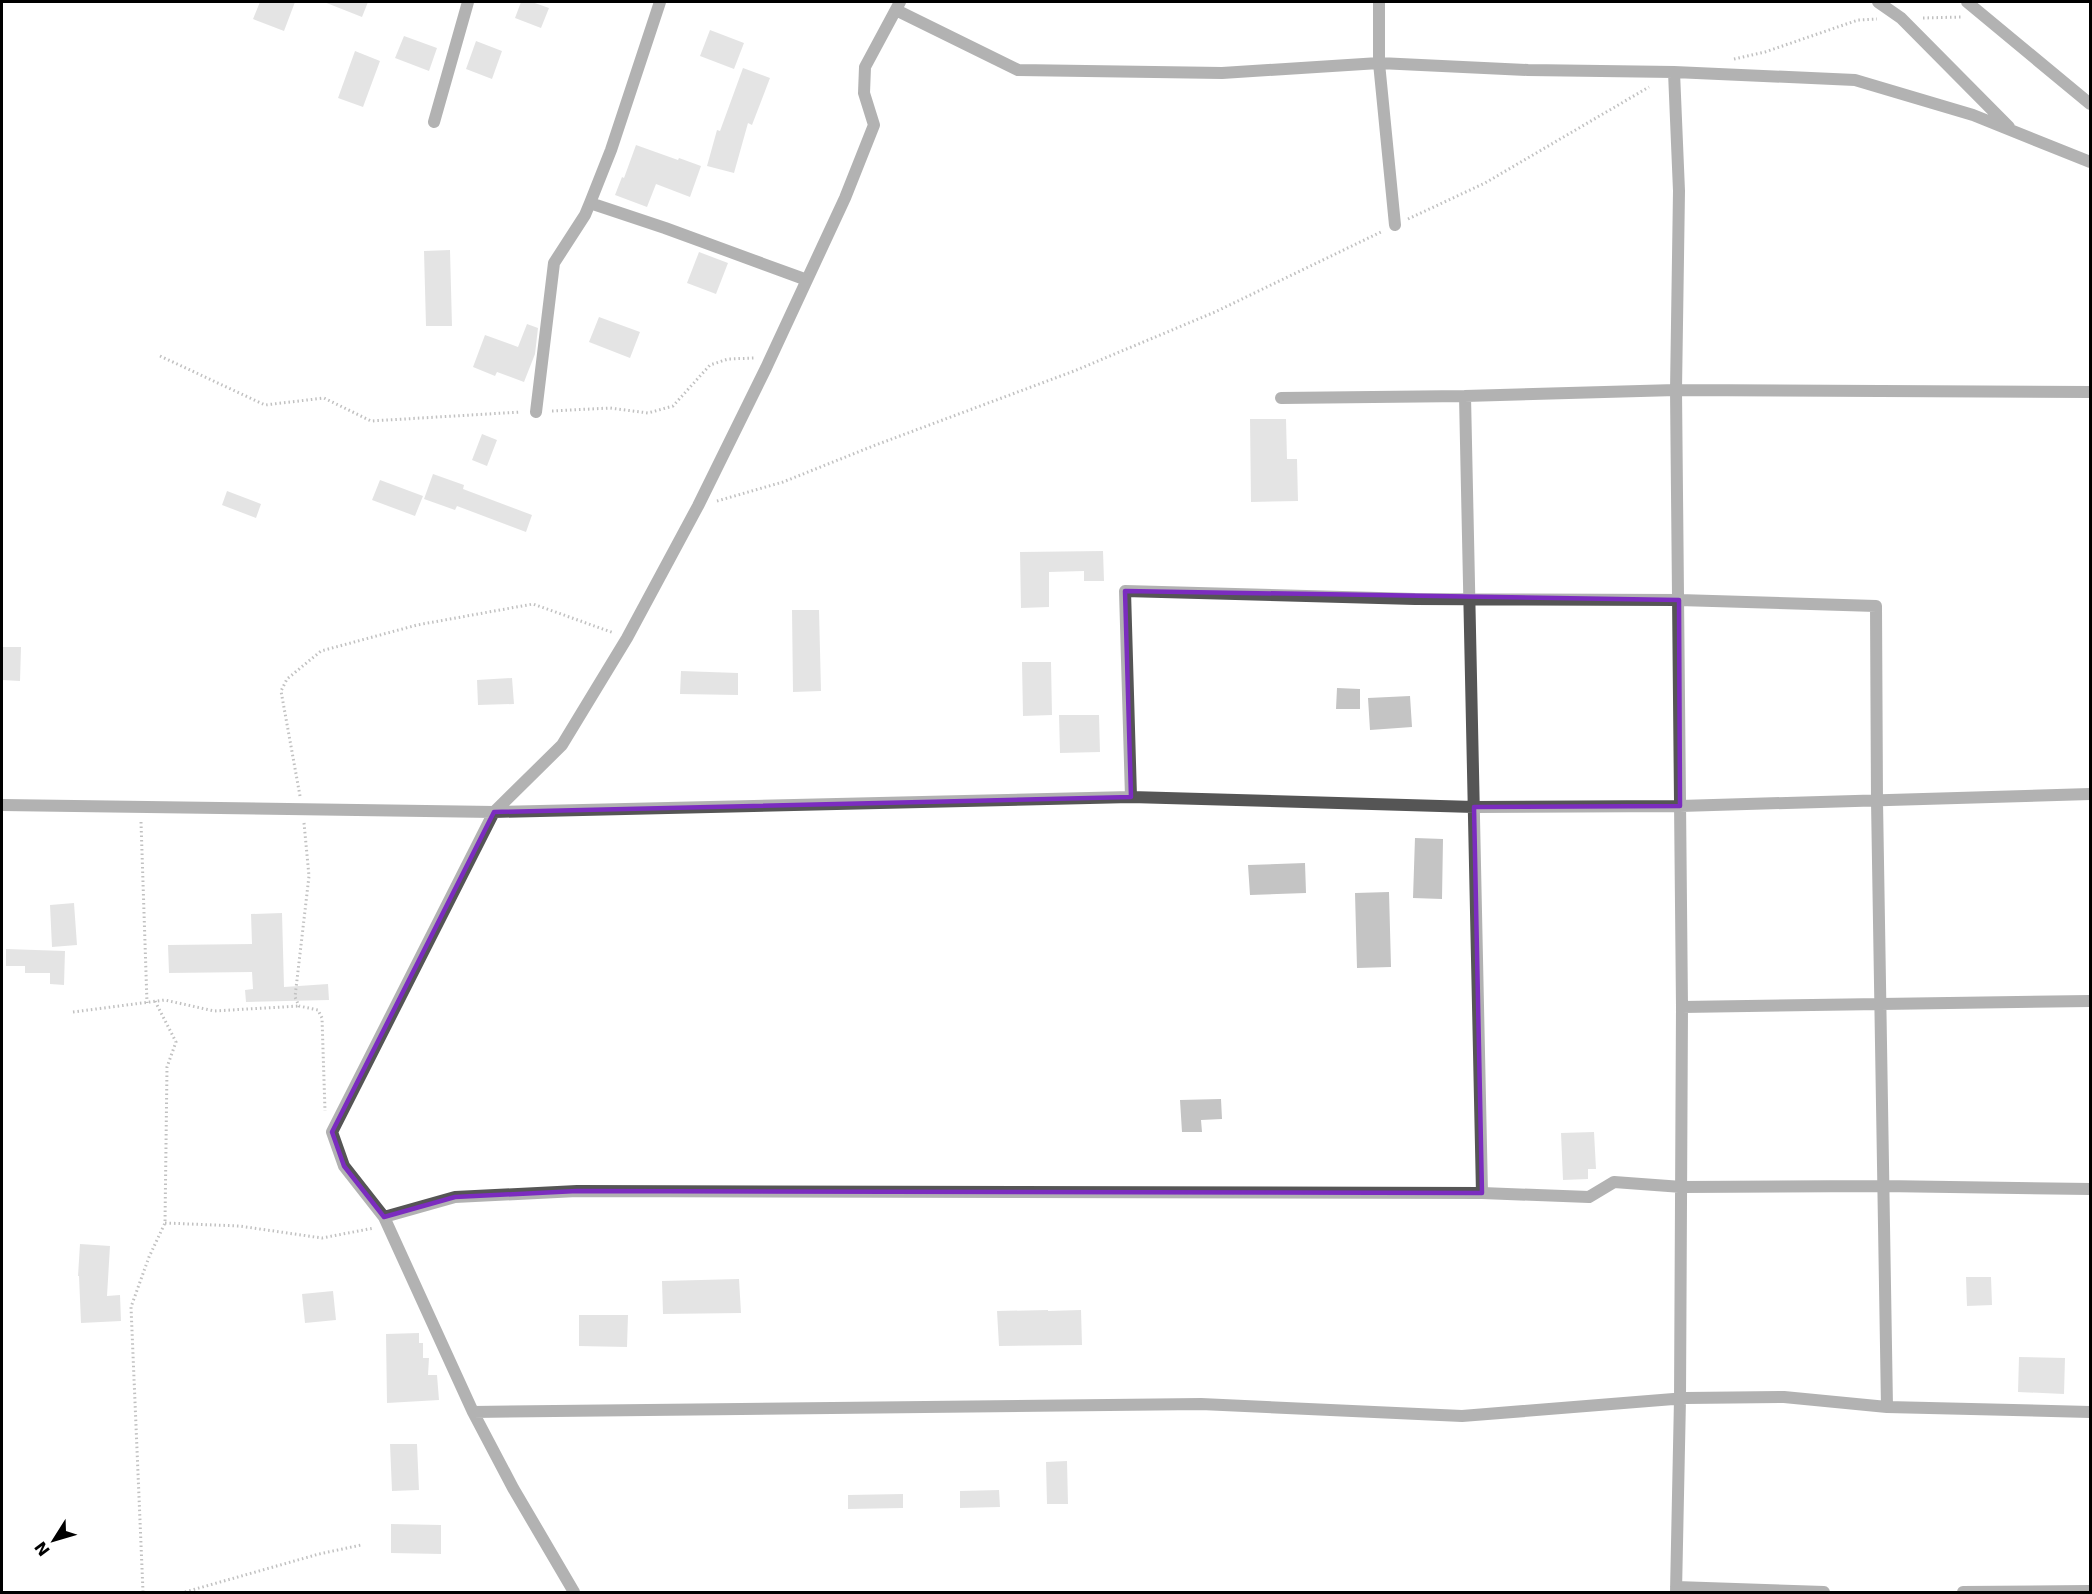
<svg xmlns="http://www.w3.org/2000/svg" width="2092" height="1594" font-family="'DejaVu Sans',sans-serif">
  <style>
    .building { fill: #c4c4c4 }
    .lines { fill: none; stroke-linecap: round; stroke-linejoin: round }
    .path { stroke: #777; stroke-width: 3; stroke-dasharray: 1.5 3; stroke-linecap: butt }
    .street { stroke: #555; stroke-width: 12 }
    .marked { fill: none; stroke: #7b2cbf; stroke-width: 4.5; stroke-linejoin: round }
  </style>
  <rect width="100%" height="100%" fill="#fff"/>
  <path class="building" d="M260,2H295L284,31L253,19Z
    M324,2H368L362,17Z
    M521,2H532L549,8L541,28L515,18Z
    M710,30L744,43L734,69L700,56Z
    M404,36L437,48L429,71L395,58Z
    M476,41L502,51L492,79L466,69Z
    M355,51L380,61L363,107L338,98Z
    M743,68L770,78L752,125L748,123L734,173L707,166L717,130L720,131Z
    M636,145L678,160L679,158L701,166L690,197L656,184L647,207L615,195L622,177L624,178Z
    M450,250L452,326H426L424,251Z
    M699,252L728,263L716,294L687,283Z
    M599,317L640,332L630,358L589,342Z
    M527,324L538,328L535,354L524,382L497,372L495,376L473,367L485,335L518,347Z
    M1250,419H1286L1287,459H1297L1298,501L1251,502Z
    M482,434L497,440L487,466L472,460Z
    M433,474L464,485L463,489L532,515L526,532L457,506L455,510L424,499Z
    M380,480L423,496L415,516L372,500Z
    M227,491L261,504L256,518L222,505Z
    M1103,551L1104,581H1084V571L1049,572V607L1021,608L1020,552Z
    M792,610H819L821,691L793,692Z
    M2,647H21L20,681L2,680Z
    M1022,662H1051L1052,715L1023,716Z
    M681,671L738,673V695L680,694Z
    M512,678L514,704L478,705L477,680Z
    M1337,688L1360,689V709H1336Z
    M1410,696L1412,727L1370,730L1368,698Z
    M1059,715H1099L1100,752L1060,753Z
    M1415,838L1443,839L1442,899L1413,898Z
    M1305,863L1306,893L1250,895L1248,865Z
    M1389,892L1391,967L1357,968L1355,893Z
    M74,903L77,945L52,947L50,905Z
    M282,913L284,987L328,984L329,1000L246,1002L245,990L253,989L252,972L169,973L168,945L252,944L251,914Z
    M6,949L65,951L64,985L50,984V973H25V966H6Z
    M1221,1099L1222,1119L1201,1120L1202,1132H1182L1180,1100Z
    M1594,1132L1596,1169H1588V1179L1563,1180L1561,1133Z
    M80,1244L110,1246L107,1296L120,1295L121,1321L81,1323L79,1276H78Z
    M1966,1277H1991L1992,1305L1967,1306Z
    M739,1279L741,1313L663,1314L662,1281Z
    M333,1291L336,1320L305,1323L302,1294Z
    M1048,1310V1311L1081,1310L1082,1345L999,1346L997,1311Z
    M579,1315H628L627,1347L579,1346Z
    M419,1333V1343H423V1358H429L428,1375H437L439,1400L387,1403L386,1334Z
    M2019,1357L2065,1358L2064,1394L2018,1392Z
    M390,1444H417L419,1490L392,1491Z
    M1067,1461L1068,1504H1047L1046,1462Z
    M999,1490L1000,1507L960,1508V1491Z
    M903,1494V1508L848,1509V1495Z
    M391,1524L441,1525V1554L391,1553Z"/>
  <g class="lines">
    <path class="path" d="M1923,18L1961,17
      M1734,59L1765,52L1858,20L1877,19
      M1408,219L1485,183L1649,87
      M160,356L265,405L324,398L371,421L521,412
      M552,411L610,408L648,413L673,406L710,365L728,359L755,358
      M717,501L783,482L873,446L1074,371L1215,312L1383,231
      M300,796L281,691L287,679L321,651L417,625L533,604L614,633
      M141,822L147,1003
      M304,823L309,876L295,997L299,1006L318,1010L322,1018L325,1111
      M73,1012L165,1000L214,1011L299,1006
      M165,1223L239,1226L322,1238L374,1228
      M143,1592L131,1307L149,1257L165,1223L167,1067L176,1042L155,1001
      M185,1592L319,1554L361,1545"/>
    <path class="street" d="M1379,2V63L1395,225
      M1878,2L1901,18L2009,127
      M1967,2L2090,104
      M896,10L1018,70L1222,73L1379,63L1528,70L1674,72L1855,80L1973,115L2090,162
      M1674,72L1679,191L1676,390L1682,1007L1680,1399L1676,1592
      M434,122L468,2
      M590,203L665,228L807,280
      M1465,396L1482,1193
      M1281,398L1465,396L1676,390L2090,392
      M536,412L554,263L585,215L590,203L611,150L660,2
      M1131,797L1125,591L1415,599L1679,600L1876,606L1877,801L1887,1407
      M2,805L494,812L1131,797L1474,807L1680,806L2090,794
      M1682,1007L2090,1001
      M384,1217L455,1197L577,1191L1482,1193L1589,1197L1614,1182L1682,1187L1883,1186L2090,1189
      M473,1412L1201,1404L1462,1416L1686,1398L1784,1397L1887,1407L2090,1412
      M1676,1587L1824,1592
      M574,1592L513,1488L473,1412L384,1217L344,1166L332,1132L494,812L562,745L627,638L698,506L766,368L845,198L874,125L864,93L865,67L900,2
      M1963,1592L2090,1591"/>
  </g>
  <path d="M0 0H2092V1594H0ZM1125,591L1679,600L1680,806L1474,807L1482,1193L577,1191L455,1197L384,1217L344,1166L332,1132L494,812L1131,797Z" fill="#fff" fill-opacity=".55" fill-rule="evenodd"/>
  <path class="marked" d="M1125,591L1679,600L1680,806L1474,807L1482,1193L577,1191L455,1197L384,1217L344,1166L332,1132L494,812L1131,797Z"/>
  <rect width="2092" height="1594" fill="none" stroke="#000000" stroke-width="6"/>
  <g transform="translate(54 1540) rotate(233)" stroke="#ffffff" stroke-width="4.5" paint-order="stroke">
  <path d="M0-4.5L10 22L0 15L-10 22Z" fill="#000000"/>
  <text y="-9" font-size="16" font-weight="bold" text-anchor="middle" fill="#000000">N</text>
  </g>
</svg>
